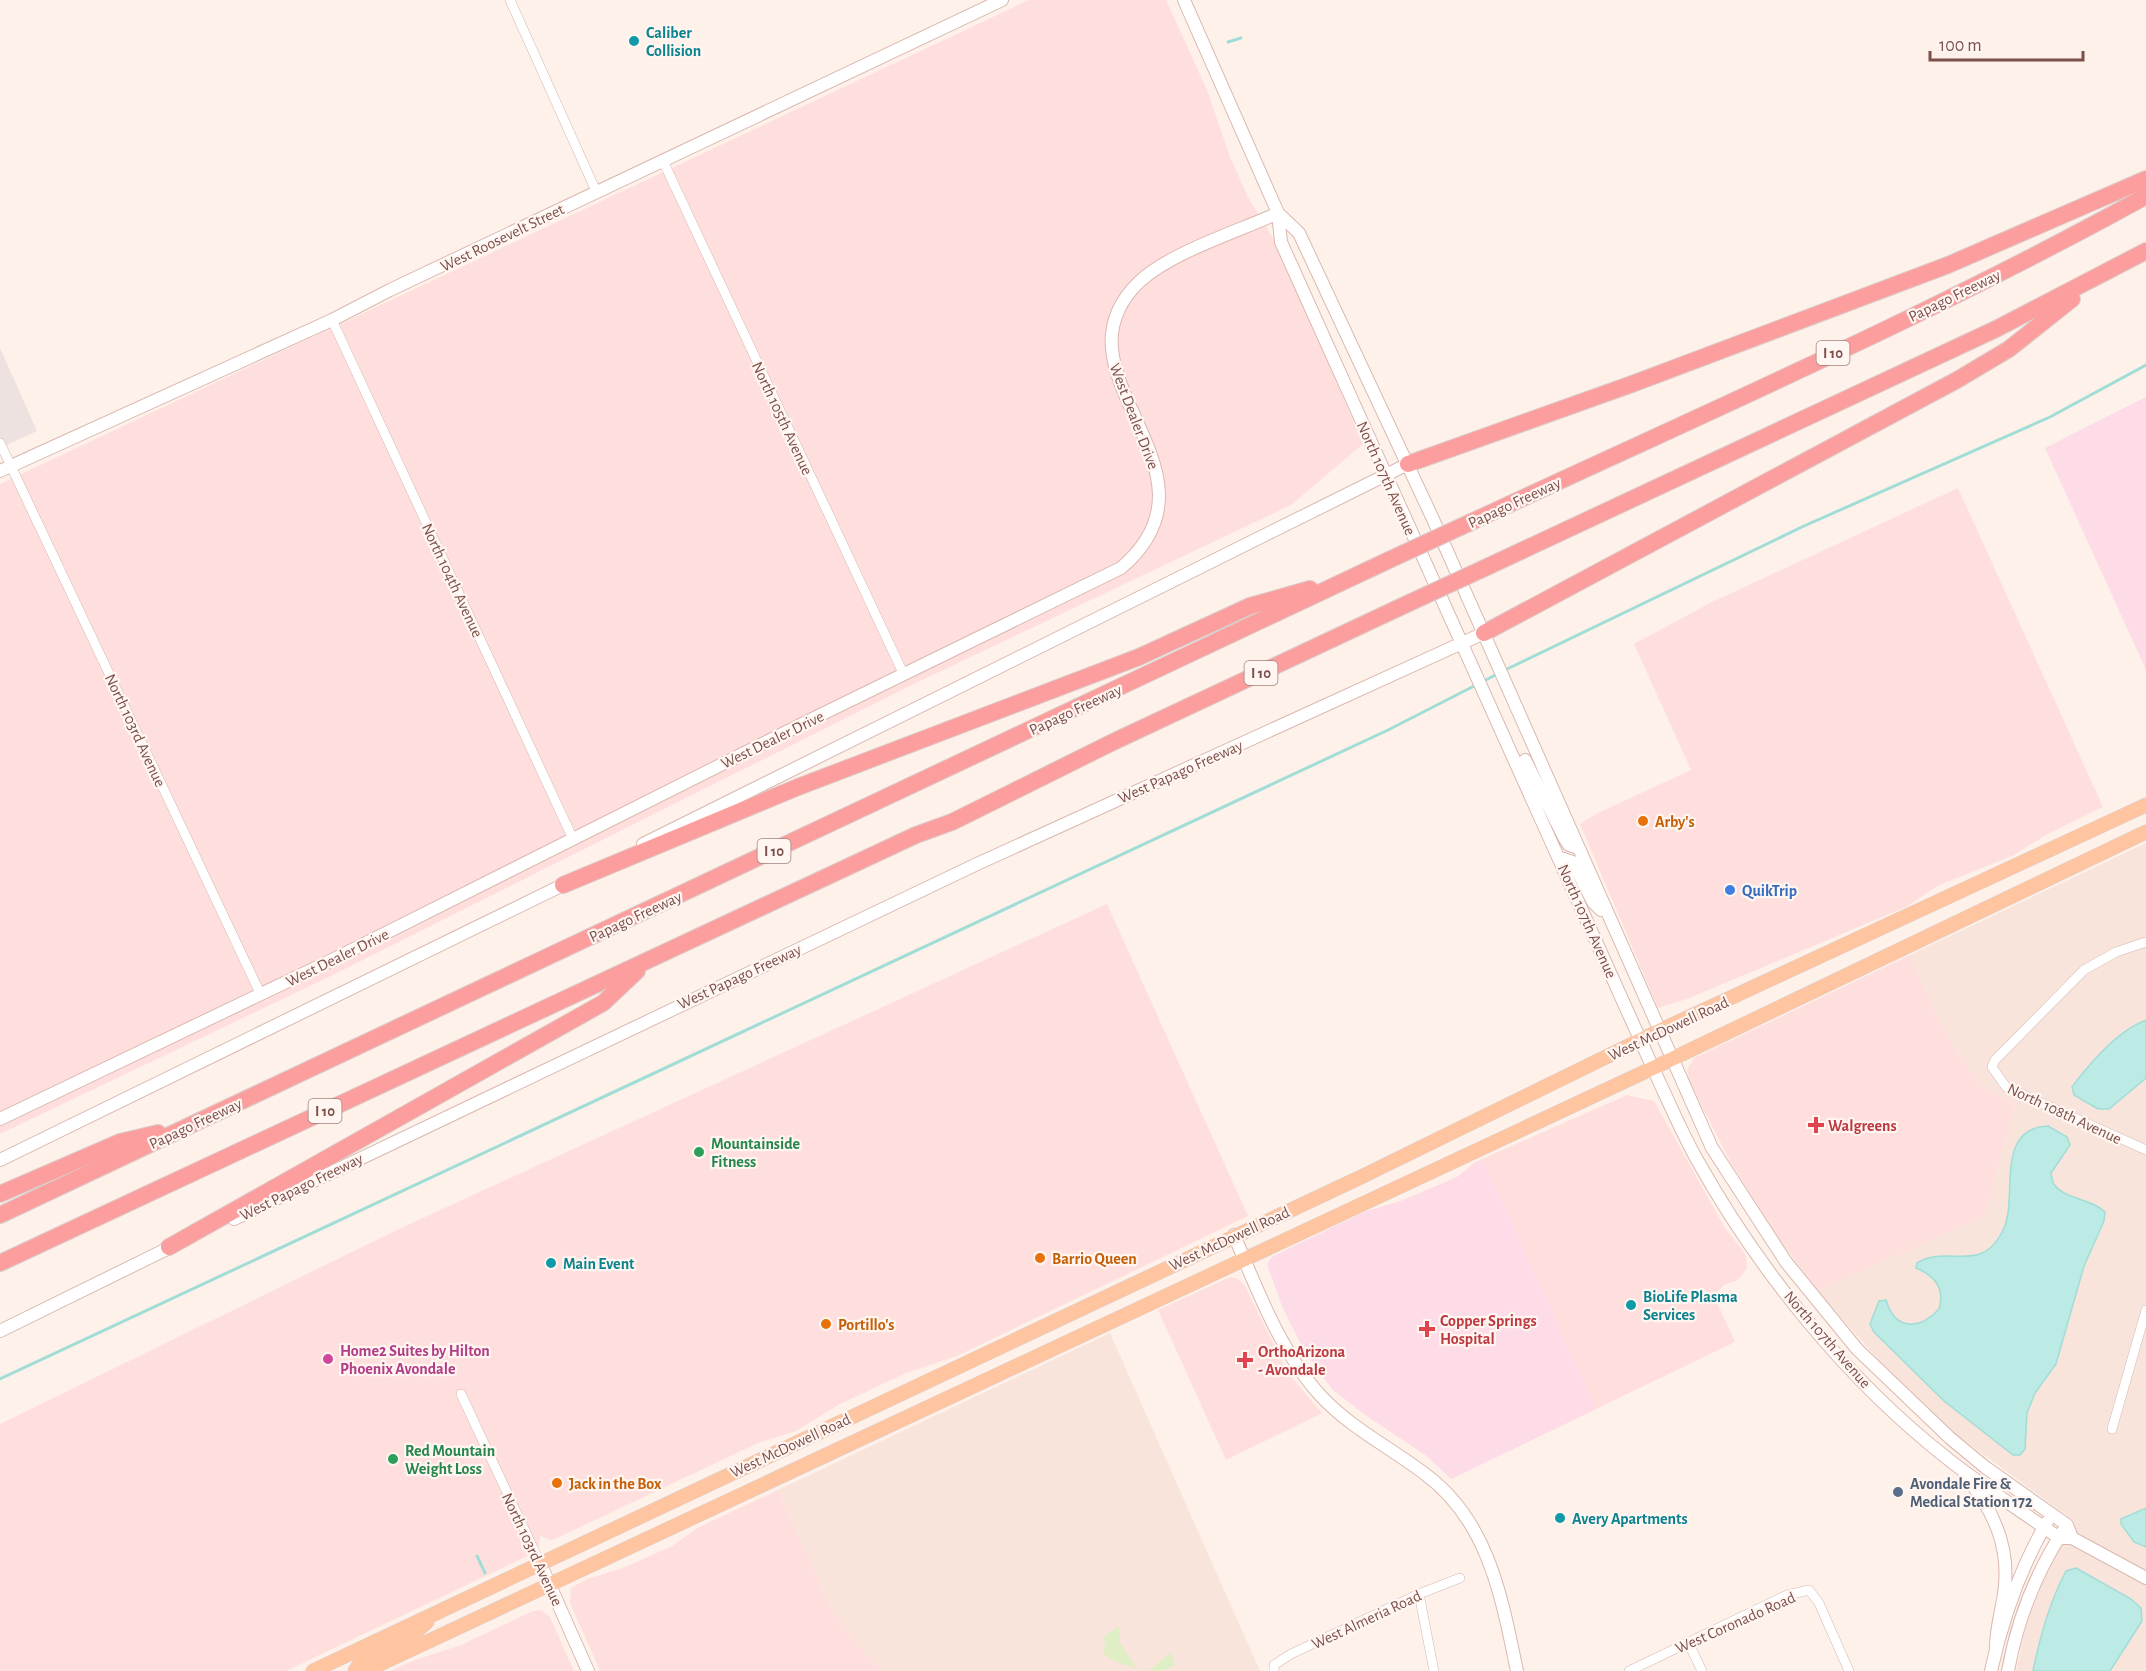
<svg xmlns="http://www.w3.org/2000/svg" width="2146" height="1671" font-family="'Alegreya Sans',sans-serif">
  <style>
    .residential { fill: #f8e4da }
    .commercial { fill: #ffdfdd }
    .industrial { fill: #ede2df }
    .medical { fill: #fddce8 }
    .green { fill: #e0eec6 }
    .water { fill: #bceae5; stroke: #a1ddd7; stroke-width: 1.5 }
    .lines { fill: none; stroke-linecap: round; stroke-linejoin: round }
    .stream { stroke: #a1ddd7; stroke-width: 3 }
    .street-casing { stroke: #d4b7b0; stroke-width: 10 }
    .secondary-casing { stroke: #dab8b0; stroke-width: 14 }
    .primary-casing { stroke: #dacecc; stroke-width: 15 }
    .highway-casing { stroke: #dacecc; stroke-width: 18 }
    .street { stroke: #fff; stroke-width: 9 }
    .secondary { stroke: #fff; stroke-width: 12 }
    .primary { stroke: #ffc4a0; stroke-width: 14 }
    .highway { stroke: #fc9e9d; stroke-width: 16 }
    .highway-bridge-casing { stroke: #dacecc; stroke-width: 18; stroke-linecap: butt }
    .highway-bridge { stroke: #fc9e9d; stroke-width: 16 }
    .culture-dot { fill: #0f9aa8; stroke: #fff6f2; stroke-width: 2 }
    .food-dot { fill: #e8710a; stroke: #fff6f2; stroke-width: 2 }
    .shop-dot { fill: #3f7fe0; stroke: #fff6f2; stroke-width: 2 }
    .health-dot { fill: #e0444e; stroke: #fff6f2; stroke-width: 2 }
    .leisure-dot { fill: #2e9e5b; stroke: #fff6f2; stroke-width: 2 }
    .hotel-dot { fill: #d1479c; stroke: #fff6f2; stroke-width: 2 }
    .service-dot { fill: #5c6f8a; stroke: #fff6f2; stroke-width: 2 }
    .labels { text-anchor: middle; stroke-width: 4.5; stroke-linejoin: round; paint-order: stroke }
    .shield { fill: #fff6f2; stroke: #a3817c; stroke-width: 1.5 }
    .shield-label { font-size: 15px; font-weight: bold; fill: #7c4f4a }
    .culture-label { font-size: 16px; font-weight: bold; fill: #0d838f; stroke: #fff6f2; text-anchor: start }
    .street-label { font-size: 16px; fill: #7c4f4a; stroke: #fff6f2 }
    .food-label { font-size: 16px; font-weight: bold; fill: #c56008; stroke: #fff6f2; text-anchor: start }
    .shop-label { font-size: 16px; font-weight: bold; fill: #366cbe; stroke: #fff6f2; text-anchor: start }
    .health-label { font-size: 16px; font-weight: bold; fill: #be3a42; stroke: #fff6f2; text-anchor: start }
    .leisure-label { font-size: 16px; font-weight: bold; fill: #27864d; stroke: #fff6f2; text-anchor: start }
    .hotel-label { font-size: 16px; font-weight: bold; fill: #b23c85; stroke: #fff6f2; text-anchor: start }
    .service-label { font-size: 16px; font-weight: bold; fill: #4e5e75; stroke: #fff6f2; text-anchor: start }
  </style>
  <rect width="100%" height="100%" fill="#fef1ea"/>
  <path class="residential" d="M2146,843V1671H2016L2025,1630L2043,1579L2073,1520L1953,1432L1890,1373L1818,1291L1985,1214L2015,1104L1982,1086L1957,1052L1935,1013L1910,955Z
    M1110,1333L1260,1671H882L848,1634L830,1606L778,1490Z"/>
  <path class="commercial" d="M1029,0H1166L1207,90L1230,157L1248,197L1276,243L1363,444L1291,505L918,682L333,975L0,1134V484Z
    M1958,488L2103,807L2048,834L2012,856L1939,885L1906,907L1687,999L1658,1008L1580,824L1596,814L1691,770L1634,644L1712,602Z
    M1107,904L1248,1216L957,1356L906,1373L840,1404L796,1431L758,1443L557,1538L551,1540L540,1536L538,1551L286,1671H0V1424L399,1229Z
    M1910,955L1935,1013L1957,1052L1982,1086L2015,1104L1985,1215L1818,1291L1781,1242L1731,1163L1690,1083L1687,1070L1694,1058Z
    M1627,1095L1654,1101L1725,1228L1746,1255L1747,1268L1738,1280L1724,1285L1714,1296L1735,1342L1451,1479L1427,1456L1364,1414L1332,1389L1304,1350L1283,1308L1267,1264L1272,1257L1364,1212L1401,1201L1457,1177L1475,1162Z
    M1230,1277L1236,1278L1244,1284L1288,1373L1322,1413L1226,1460L1158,1310Z
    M778,1490L830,1606L848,1634L882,1671H600L570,1603L571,1588L587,1579L623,1568L672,1546L697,1528Z
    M541,1610L550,1617L574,1671H390L415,1660L461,1645L533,1611Z"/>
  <path class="industrial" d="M0,348L37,431L0,448Z"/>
  <path class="medical" d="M2146,397V670L2045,448Z
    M1483,1159L1596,1409L1451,1479L1427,1456L1364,1414L1332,1389L1304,1350L1283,1308L1267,1264L1272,1257L1364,1212L1401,1201L1457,1177Z"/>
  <path class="green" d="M1119,1626L1120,1643L1136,1668L1148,1671L1170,1653L1175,1665C1170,1666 1166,1670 1162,1671C1140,1671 1125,1666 1107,1657L1103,1651L1106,1643L1103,1637Z"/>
  <path class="water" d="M2146,1020V1078L2109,1109H2098L2074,1095L2072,1087C2090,1063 2117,1031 2146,1020Z
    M2048,1126L2067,1137L2070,1145L2051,1173L2053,1183C2064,1200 2091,1198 2105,1212L2104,1221L2084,1266L2056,1364L2035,1393L2027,1413L2025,1449L2020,1455H2013L1944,1401L1874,1332L1870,1324L1879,1301L1886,1300C1895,1331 1920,1330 1939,1309C1945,1288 1935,1276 1916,1268L1917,1263C1948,1243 1982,1277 2004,1228C2018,1197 1994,1128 2048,1126Z
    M2146,1508V1547L2134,1542L2121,1524V1519Z
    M2076,1568L2131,1599L2141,1608L2142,1621L2110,1671H2033C2040,1636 2049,1603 2066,1571Z"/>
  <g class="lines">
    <path class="stream" d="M1228,42L1241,38
      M1505,670L1804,526L2050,417L2146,365
      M1484,681L1499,673
      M0,1379L1388,730L1478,684
      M477,1556L485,1573"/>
    <g class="street-casing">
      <path id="street" d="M510,0L596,191
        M663,161L904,675
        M332,320L573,839
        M0,443L261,995
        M2146,942L2116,952L2084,970L1995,1060L1992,1067L2006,1087L2146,1150
        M461,1394L540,1563
        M2112,1429L2146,1310
        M1419,1594L1434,1671
        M1688,1642L1702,1671
        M1274,1671V1665L1291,1654L1419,1594L1460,1578
        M1629,1671L1787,1595L1809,1590L1819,1603L1849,1671"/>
    </g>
    <g class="secondary-casing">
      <path id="secondary" d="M1184,0L1278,213L1281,242L1653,1068C1667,1098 1680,1129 1696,1158C1759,1271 1846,1379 1948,1459C1983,1487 2022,1511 2059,1538H2072L2146,1578
        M1278,213L1299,233L1432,517L1712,1148L1786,1262L1857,1349L1950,1438L1985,1467L2067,1525L2072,1538
        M0,471L332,320L390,290L1002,0
        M1525,760L1565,839L1569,845L1579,848
        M643,844L1408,464
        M1560,858L1573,862L1593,902L1601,910
        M0,1119L332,960L808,721L1121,568C1236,470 1044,374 1139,282C1171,252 1237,232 1278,213
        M0,1160L569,882
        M234,1219L977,864L1484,633
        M1234,1235C1257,1289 1280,1351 1320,1395C1349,1427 1391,1448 1425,1474C1489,1521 1502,1599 1517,1671
        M0,1331L177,1244
        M1965,1476C1994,1510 2011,1548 2004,1594C2001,1613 1996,1629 1996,1648
        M540,1563L588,1671
        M1991,1671C2002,1621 2021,1567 2047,1522
        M2008,1671C2017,1621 2036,1573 2063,1531"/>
    </g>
    <g class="primary-casing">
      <path id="primary" d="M313,1671L1361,1177L1659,1031L2146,805
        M355,1671L363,1659L409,1638L427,1622
        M365,1671L1653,1068L2146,832"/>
    </g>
    <g class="highway-casing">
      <path id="highway" d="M1408,464L1632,384L1948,265L2146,179
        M1469,523C1696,417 1927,317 2146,196
        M1489,566L1996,329L2146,251
        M1484,633L1957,380L2009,349L2072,299
        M563,885L798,787L1139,657L1250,606L1310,589
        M0,1194L120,1142L158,1133
        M0,1215L1389,560
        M169,1247L603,1003L637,971
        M0,1263L916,835L952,822L1113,742L1409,603"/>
    </g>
    <use href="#street" class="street"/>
    <use href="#secondary" class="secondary"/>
    <use href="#primary" class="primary"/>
    <use href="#highway" class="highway"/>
    <g class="highway-bridge-casing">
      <path id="highway-bridge" d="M1389,560L1469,523
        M1409,603L1489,566"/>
    </g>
    <use href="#highway-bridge" class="highway-bridge"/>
  </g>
  <g class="culture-dot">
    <circle cx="634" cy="41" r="6"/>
    <circle cx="551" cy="1263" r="6"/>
    <circle cx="1631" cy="1305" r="6"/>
    <circle cx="1560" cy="1518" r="6"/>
  </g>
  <g class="food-dot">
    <circle cx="1643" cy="821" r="6"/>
    <circle cx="1040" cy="1258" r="6"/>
    <circle cx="826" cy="1324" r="6"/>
    <circle cx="557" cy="1483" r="6"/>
  </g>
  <circle class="shop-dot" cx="1730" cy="890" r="6"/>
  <g class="health-dot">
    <path d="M1813 1116h6v6h6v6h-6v6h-6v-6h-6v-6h6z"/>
    <path d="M1424 1320h6v6h6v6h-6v6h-6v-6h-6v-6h6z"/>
    <path d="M1242 1351h6v6h6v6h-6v6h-6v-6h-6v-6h6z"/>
  </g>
  <g class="leisure-dot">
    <circle cx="699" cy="1152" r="6"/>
    <circle cx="393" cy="1459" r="6"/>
  </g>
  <circle class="hotel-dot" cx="328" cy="1359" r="6"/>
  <circle class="service-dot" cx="1898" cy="1492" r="6"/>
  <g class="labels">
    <g class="shield">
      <rect x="1816.5" y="341" width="33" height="24" rx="4.5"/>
      <rect x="1244.5" y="661" width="33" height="24" rx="4.5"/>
      <rect x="757.5" y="839" width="33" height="24" rx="4.5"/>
      <rect x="308.5" y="1099" width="33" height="24" rx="4.5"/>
    </g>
    <g class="shield-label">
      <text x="1833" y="358">I 10</text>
      <text x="1261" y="678">I 10</text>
      <text x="774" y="856">I 10</text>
      <text x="325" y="1116">I 10</text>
    </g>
    <g class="culture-label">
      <text x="646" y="38">Caliber<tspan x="646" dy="18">Collision</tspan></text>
      <text x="563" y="1269">Main Event</text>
      <text x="1643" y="1302">BioLife Plasma<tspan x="1643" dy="18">Services</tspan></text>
      <text x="1572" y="1524">Avery Apartments</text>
    </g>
    <g class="street-label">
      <text transform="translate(502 237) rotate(-26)" y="6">West Roosevelt Street</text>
      <text transform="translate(1954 295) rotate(-26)" y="6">Papago Freeway</text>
      <text transform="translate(1135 416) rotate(69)" y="6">West Dealer Drive</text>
      <text transform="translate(783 418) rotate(65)" y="6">North 105th Avenue</text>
      <text transform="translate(1387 478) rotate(66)" y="6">North 107th Avenue</text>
      <text transform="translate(1514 502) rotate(-25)" y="6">Papago Freeway</text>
      <text transform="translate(453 580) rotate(65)" y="6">North 104th Avenue</text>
      <text transform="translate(1075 709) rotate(-25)" y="6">Papago Freeway</text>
      <text transform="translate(136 730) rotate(65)" y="6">North 103rd Avenue</text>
      <text transform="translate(772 739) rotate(-26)" y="6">West Dealer Drive</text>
      <text transform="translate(1180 771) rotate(-24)" y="6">West Papago Freeway</text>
      <text transform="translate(635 916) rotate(-25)" y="6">Papago Freeway</text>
      <text transform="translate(1588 921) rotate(66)" y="6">North 107th Avenue</text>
      <text transform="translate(337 957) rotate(-26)" y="6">West Dealer Drive</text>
      <text transform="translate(739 976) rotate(-25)" y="6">West Papago Freeway</text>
      <text transform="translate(1668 1028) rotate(-25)" y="6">West McDowell Road</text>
      <text transform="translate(2065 1113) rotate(25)" y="6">North 108th Avenue</text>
      <text transform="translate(195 1123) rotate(-25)" y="6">Papago Freeway</text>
      <text transform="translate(301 1186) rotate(-26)" y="6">West Papago Freeway</text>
      <text transform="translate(1229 1238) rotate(-25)" y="6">West McDowell Road</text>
      <text transform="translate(1828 1339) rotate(49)" y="6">North 107th Avenue</text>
      <text transform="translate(790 1445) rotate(-25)" y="6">West McDowell Road</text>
      <text transform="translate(533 1549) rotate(65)" y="6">North 103rd Avenue</text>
      <text transform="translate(1366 1619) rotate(-25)" y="6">West Almeria Road</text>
      <text transform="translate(1735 1622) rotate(-24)" y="6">West Coronado Road</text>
    </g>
    <g class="food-label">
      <text x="1655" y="827">Arby's</text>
      <text x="1052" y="1264">Barrio Queen</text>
      <text x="838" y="1330">Portillo's</text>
      <text x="569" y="1489">Jack in the Box</text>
    </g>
    <g class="shop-label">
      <text x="1742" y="896">QuikTrip</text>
    </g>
    <g class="health-label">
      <text x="1828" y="1131">Walgreens</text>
      <text x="1440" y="1326">Copper Springs<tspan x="1440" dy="18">Hospital</tspan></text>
      <text x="1258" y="1357">OrthoArizona<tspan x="1258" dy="18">- Avondale</tspan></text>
    </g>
    <g class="leisure-label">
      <text x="711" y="1149">Mountainside<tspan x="711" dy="18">Fitness</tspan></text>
      <text x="405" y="1456">Red Mountain<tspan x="405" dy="18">Weight Loss</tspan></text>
    </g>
    <g class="hotel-label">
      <text x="340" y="1356">Home2 Suites by Hilton<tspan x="340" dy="18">Phoenix Avondale</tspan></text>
    </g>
    <g class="service-label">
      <text x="1910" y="1489">Avondale Fire &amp;<tspan x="1910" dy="18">Medical Station 172</tspan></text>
    </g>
  </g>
  <path d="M1930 51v9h153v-9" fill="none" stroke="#7c4f4a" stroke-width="3"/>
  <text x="1939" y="51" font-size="18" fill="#7c4f4a" stroke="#fff6f2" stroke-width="4.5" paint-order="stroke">100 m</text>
</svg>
